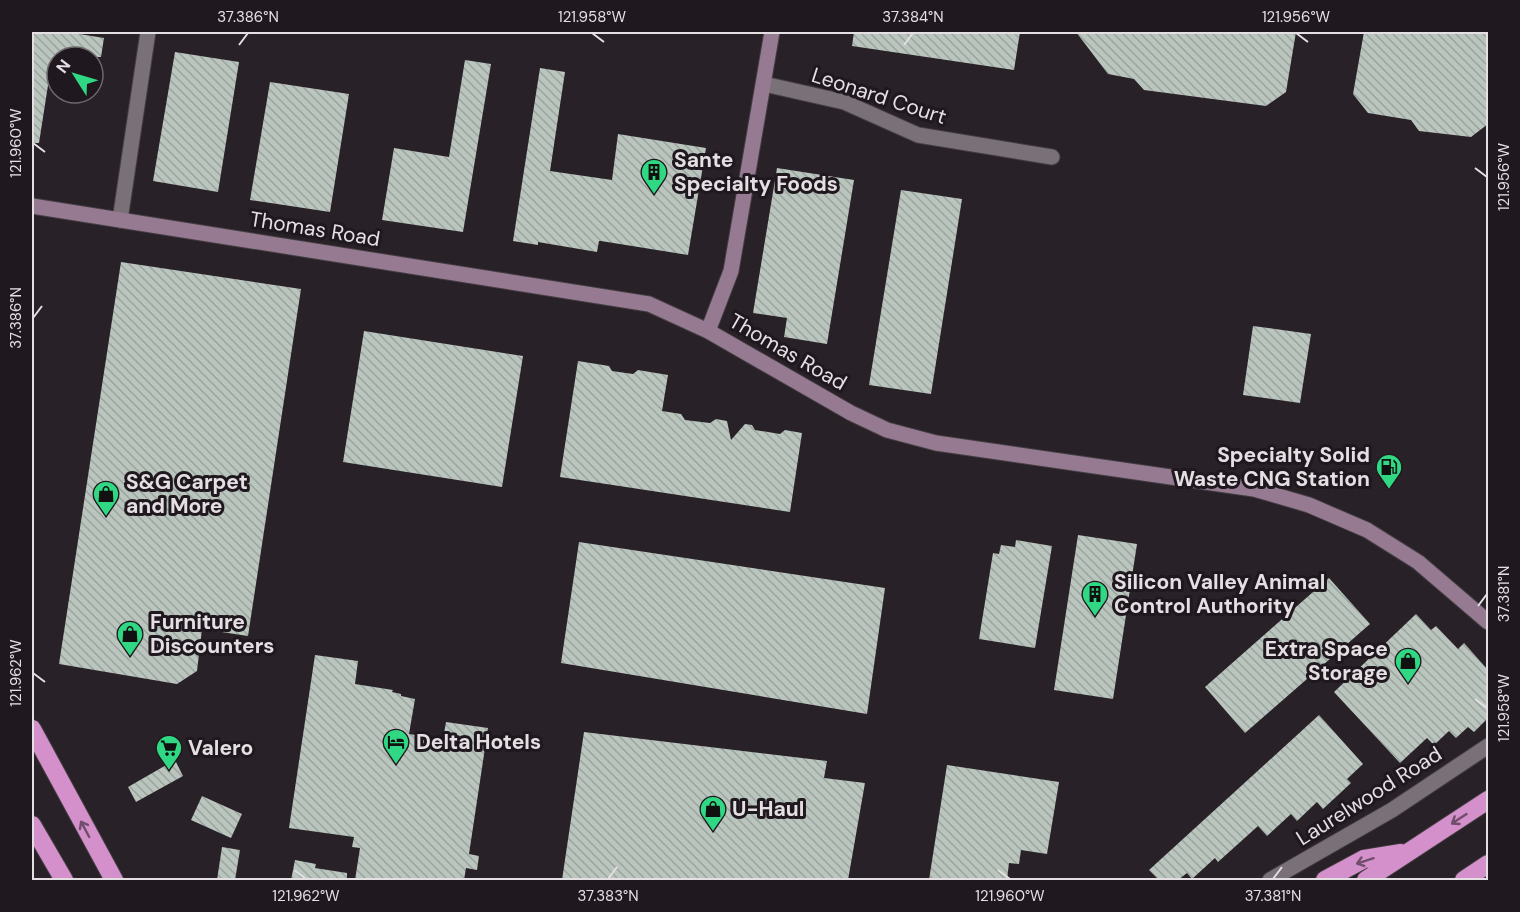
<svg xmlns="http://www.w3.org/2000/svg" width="1520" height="912" font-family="'DM Sans',sans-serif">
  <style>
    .building { fill: url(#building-back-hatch) }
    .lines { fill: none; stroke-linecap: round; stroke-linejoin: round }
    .street-casing { stroke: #443e43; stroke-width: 17 }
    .secondary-casing { stroke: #443e43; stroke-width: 17 }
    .highway-casing { stroke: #443e43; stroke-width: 20 }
    .street { stroke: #7a7078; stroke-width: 15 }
    .secondary { stroke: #957a91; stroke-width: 15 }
    .highway { stroke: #d490ca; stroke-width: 18 }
    .oneway { stroke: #704e6b }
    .ticks { fill: none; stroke: #e4dfe3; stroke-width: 2 }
    .labels { text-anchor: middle; stroke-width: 6; stroke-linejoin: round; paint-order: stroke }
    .street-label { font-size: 21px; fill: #e4dfe3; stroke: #1f181e }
    .poi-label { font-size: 21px; font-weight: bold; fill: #e4dfe3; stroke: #1f181e; text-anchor: start }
    .neatline { fill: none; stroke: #e4dfe3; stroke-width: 2 }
    .ticks-label { font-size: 15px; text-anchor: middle; fill: #e4dfe3 }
  </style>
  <defs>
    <pattern id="building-back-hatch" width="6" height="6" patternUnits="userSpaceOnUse" patternTransform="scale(1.5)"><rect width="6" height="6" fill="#b9c5bd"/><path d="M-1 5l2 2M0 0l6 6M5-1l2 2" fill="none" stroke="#9ca49f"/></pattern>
  </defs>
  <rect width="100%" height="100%" fill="#292128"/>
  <path class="building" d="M32,32H67L104,38L101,57H57V67L51,66L39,143H32Z
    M854,32H1020L1014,70L852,46Z
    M1076,32H1296L1286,92L1266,106L1144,90L1134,79L1108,74Z
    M1364,32H1488V124L1471,137L1419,131L1411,120L1368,113L1353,94Z
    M175,52L239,62L218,192L153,181Z
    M465,60L491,64L463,232L382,220L394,148L449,157Z
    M540,68L565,72L550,171L612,180L618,134L706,148L688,255L601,241H599L597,252L538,242V245L513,241Z
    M270,82L349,94L330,212L250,200Z
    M777,168L854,180L827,344L784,337L787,318L753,313Z
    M901,190L962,199L931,394L869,385Z
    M121,262L301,289L248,636L202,629L197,671L177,684L59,664Z
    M1253,326L1311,334L1300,403L1243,395Z
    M364,331L523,356L502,487L343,462Z
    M578,361L609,366L612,371L633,374L638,370L668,375L662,411L681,414L685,420L710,423L716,419L727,421L731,440L745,424L752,425L755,430L780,434L785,430L802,433L790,512L560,477Z
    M1078,535L1137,544L1113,699L1054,690Z
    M1016,540L1052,546L1035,648L979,639L993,553L999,554L1001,545L1015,547Z
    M579,542L885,588L867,714L561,663Z
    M1329,578L1370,624L1245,733L1205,687Z
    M1416,614L1431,630L1436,626L1458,649L1464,643L1488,670V718L1474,732L1468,727L1456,738L1449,731L1434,745L1427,738L1400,763L1334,692Z
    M315,655L358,661L355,684L393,690L392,692L401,694V696L415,699L409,734L443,739L446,722L488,728L469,854L479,856L477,870L466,868L464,880H355L360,848L352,847L354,837L289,828Z
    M1319,715L1363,764L1347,779L1351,783L1323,809L1317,802L1297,821L1291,814L1267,836L1258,826L1218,862L1215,858L1192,879L1187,873L1178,880H1159L1149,870Z
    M584,732L827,761L824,778L865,783L848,880H562Z
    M175,760L183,776L136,802L128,787Z
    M947,765L1059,782L1047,854L1021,850L1019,864L1009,863L1007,880H929Z
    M202,796L242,814L231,838L191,820Z
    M222,847L240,850L235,880H217Z
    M295,860L316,864L315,868L347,873V880H291Z"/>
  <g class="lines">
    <g class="street-casing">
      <path id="street" d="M764,84L844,102L918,135L1052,157
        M120,220L148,32
        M1270,880L1392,810L1488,746"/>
    </g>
    <g class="secondary-casing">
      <path id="secondary" d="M32,206L649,304L708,331L851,413L887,430L936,443L1233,486L1254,489L1309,505L1367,530L1418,562L1488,622
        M708,331L731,271L772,32"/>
    </g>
    <g class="highway-casing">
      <path id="highway" d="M32,729L114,880
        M32,825L64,880
        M1325,880L1364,859L1401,853
        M1366,880L1488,800
        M1464,880L1488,864"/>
    </g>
    <use href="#street" class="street"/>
    <use href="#secondary" class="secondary"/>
    <use href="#highway" class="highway"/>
  </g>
  <defs><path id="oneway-shaft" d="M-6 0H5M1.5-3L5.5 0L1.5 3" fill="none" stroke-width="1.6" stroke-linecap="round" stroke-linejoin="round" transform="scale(1.5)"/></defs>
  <g class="oneway">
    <use href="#oneway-shaft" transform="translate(1459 819) rotate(147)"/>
    <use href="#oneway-shaft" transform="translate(85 829) rotate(-118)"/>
    <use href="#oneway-shaft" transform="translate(1365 861) rotate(162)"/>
  </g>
  <path class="ticks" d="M592,33L604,42M1296,33L1308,42M239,45L248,33M904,45L913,33M33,143L45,152M1475,168L1487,177M33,318L42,306M1478,606L1487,594M33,673L45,682M1475,699L1487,708M294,870L306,879M998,870L1010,879M608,879L617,867M1273,879L1282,867"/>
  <defs>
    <g id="building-pin" transform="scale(1.35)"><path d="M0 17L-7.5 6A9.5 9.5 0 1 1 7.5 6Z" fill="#30d883" stroke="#1f181e"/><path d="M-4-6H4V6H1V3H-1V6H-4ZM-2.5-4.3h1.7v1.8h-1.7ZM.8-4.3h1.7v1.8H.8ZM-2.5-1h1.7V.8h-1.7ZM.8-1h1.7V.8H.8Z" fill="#111"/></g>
    <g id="fuel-pin" transform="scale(1.35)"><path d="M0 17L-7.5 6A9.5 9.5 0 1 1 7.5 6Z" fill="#30d883" stroke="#1f181e"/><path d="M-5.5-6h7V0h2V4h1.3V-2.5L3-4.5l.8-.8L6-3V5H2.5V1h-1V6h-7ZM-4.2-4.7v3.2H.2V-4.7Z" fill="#111"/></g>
    <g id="shop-pin" transform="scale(1.35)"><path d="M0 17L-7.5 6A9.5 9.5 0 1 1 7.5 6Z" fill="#30d883" stroke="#1f181e"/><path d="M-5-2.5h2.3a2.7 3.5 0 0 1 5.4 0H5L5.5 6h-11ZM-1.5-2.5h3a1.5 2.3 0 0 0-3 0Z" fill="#111"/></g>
    <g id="hotel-pin" transform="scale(1.35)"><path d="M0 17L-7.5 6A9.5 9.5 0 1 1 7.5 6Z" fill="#30d883" stroke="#1f181e"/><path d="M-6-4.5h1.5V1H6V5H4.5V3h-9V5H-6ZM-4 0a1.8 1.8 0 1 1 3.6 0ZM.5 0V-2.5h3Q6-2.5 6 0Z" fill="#111"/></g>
    <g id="supermarket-pin" transform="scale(1.35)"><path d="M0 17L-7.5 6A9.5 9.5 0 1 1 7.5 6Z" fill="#30d883" stroke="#1f181e"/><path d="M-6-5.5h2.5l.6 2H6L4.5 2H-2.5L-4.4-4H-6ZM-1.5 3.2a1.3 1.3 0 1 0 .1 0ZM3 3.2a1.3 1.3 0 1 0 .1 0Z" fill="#111"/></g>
  </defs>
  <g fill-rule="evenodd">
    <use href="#building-pin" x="654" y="172"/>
    <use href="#fuel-pin" x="1389" y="467"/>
    <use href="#shop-pin" x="106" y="494"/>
    <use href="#building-pin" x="1095" y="594"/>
    <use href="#shop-pin" x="130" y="634"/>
    <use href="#shop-pin" x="1408" y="661"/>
    <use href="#hotel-pin" x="396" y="742"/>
    <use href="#supermarket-pin" x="169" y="748"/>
    <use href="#shop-pin" x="713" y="809"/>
  </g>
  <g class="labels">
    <g class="street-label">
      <text transform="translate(879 96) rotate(18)" y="7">Leonard Court</text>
      <text transform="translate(315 229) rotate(9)" y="7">Thomas Road</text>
      <text transform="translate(788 352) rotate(30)" y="7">Thomas Road</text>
      <text transform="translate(1369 796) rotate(-32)" y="7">Laurelwood Road</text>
    </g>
    <g class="poi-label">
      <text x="674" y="167">Sante<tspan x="674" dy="24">Specialty Foods</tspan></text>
      <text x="1370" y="462" text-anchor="end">Specialty Solid<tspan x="1370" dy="24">Waste CNG Station</tspan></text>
      <text x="126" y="489">S&amp;G Carpet<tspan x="126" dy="24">and More</tspan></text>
      <text x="1114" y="589">Silicon Valley Animal<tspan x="1114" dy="24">Control Authority</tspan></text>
      <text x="150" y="629">Furniture<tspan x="150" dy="24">Discounters</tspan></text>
      <text x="1388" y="656" text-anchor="end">Extra Space<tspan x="1388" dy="24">Storage</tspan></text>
      <text x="416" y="749">Delta Hotels</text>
      <text x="188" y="755">Valero</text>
      <text x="732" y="816">U-Haul</text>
    </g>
  </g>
  <rect width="1520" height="912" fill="none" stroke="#1f181e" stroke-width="66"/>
  <g transform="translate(75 75) rotate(307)"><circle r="28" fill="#1f181e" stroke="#6e686d" stroke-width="1.5"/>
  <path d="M0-4.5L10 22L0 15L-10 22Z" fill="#30d883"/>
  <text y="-9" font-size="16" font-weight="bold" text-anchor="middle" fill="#e4dfe3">N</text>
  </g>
  <rect x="33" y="33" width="1454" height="846" class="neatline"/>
  <g class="ticks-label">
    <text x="248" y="22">37.386°N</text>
    <text x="592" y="22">121.958°W</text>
    <text x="913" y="22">37.384°N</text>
    <text x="1296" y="22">121.956°W</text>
    <text transform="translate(16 143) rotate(-90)" y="5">121.960°W</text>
    <text transform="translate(1504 177) rotate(-90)" y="5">121.956°W</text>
    <text transform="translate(16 318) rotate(-90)" y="5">37.386°N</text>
    <text transform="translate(1504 594) rotate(-90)" y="5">37.381°N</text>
    <text transform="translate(16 673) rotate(-90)" y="5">121.962°W</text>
    <text transform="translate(1504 708) rotate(-90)" y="5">121.958°W</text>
    <text x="306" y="901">121.962°W</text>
    <text x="608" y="901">37.383°N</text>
    <text x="1010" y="901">121.960°W</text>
    <text x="1273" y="901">37.381°N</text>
  </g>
</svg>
